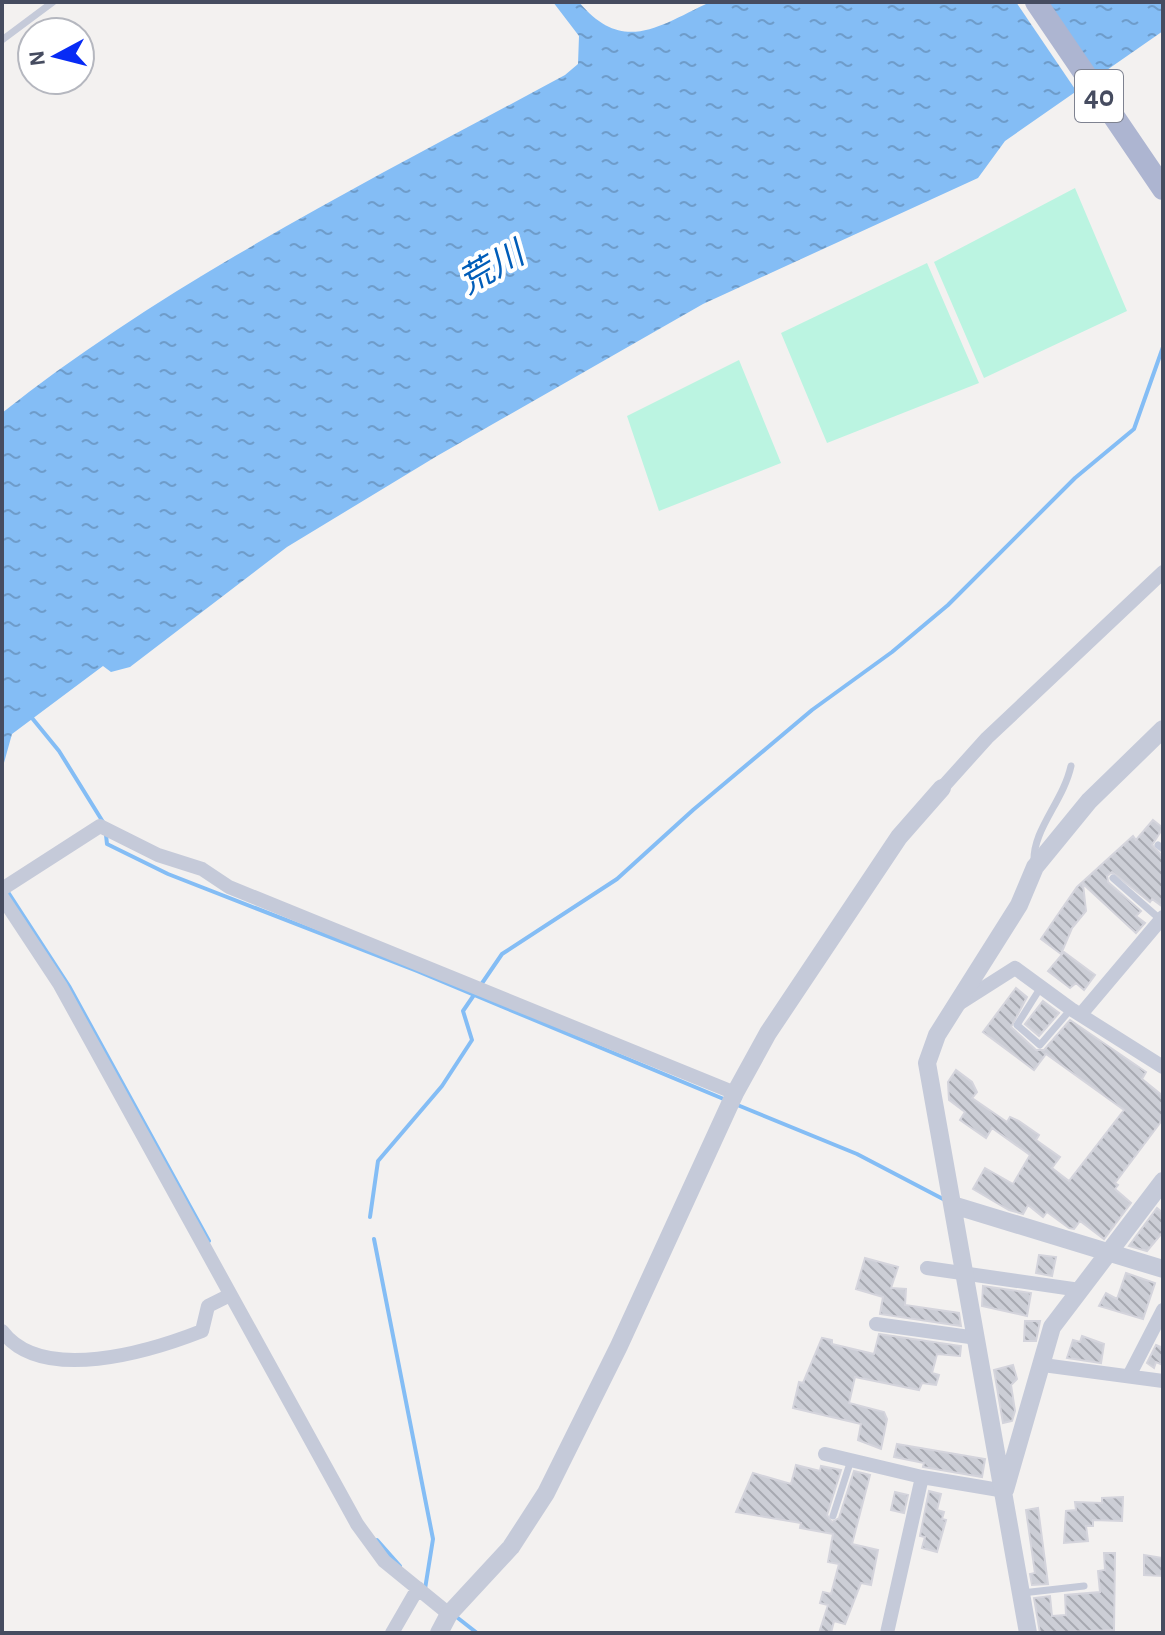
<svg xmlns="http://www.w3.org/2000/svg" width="1165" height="1635" font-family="'Alegreya Sans','Noto Sans JP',sans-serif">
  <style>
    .green { fill: #bbf4e1 }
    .water { fill: url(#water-ripples) }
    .pier { fill: #f3f1f0 }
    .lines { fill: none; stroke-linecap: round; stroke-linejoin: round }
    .stream { stroke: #84bdf5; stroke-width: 4 }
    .building { fill: url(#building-back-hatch); stroke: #d4d4dc; stroke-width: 2 }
    .service { stroke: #c5cad9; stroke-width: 7 }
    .minor { stroke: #c5cad9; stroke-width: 14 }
    .tertiary { stroke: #c5cad9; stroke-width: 18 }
    .primary { stroke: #adb5d1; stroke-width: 22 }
    .labels { text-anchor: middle; stroke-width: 8; stroke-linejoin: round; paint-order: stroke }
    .shield { fill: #fff; stroke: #7e8290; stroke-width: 2 }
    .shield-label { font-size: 30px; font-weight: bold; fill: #464c60 }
    .water-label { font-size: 34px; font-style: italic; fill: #005db9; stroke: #fff }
  </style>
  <defs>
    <pattern id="water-ripples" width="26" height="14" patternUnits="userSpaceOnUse" patternTransform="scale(2)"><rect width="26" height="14" fill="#84bdf5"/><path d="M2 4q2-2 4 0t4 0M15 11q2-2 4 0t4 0" fill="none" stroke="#6e9cca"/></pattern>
    <pattern id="building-back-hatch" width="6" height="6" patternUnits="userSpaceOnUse" patternTransform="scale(2)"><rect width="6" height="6" fill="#ccced6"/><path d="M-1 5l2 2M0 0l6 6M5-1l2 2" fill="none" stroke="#a7a9b1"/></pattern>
  </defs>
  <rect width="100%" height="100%" fill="#f3f1f0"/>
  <path class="green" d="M1075,188L1127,311L984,378L934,262Z
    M927,263L979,383L827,443L781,333Z
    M739,360L781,463L659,511L627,416Z"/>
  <path class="water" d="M553,2H579C623,55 659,26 710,2H1163V31L1005,141L978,178L703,304L437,456L287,547L130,667L111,672L103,666L12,734L2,770V413C169,280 377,177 565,75L578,64L579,36Z"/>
  <path class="pier" d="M1016,2H1047L1100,80L1079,95Z"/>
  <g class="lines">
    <path class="stream" d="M32,718L59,751L103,822
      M106,835L107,844L168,874L417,971L726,1100
      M6,889L69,986L209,1241
      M735,1104L857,1154L943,1199
      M370,1217L378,1161L442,1086L472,1040L463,1011L502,954L617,879L693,810L812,710L892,652L948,605L1075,478L1134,429L1163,347
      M374,1239L433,1539L425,1589
      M377,1540L400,1566
      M454,1615L477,1633"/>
  </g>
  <path class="building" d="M1153,820L1163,828L1152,845L1163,857V907L1152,899L1150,902L1112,872L1107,876L1108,882L1141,911L1136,916L1145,923L1136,933L1083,884L1086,911L1072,928L1061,954L1041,939L1077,887L1133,836L1136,840Z
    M1064,952L1095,975L1084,990L1076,983L1070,988L1048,971Z
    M1016,988L1027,997L1011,1027L1036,1050H1044L1070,1020L1146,1072L1142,1079L1163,1096V1119L1115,1183L1118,1185L1115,1189L1131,1203L1104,1239L1080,1221L1074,1229L1069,1228L1047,1212L1043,1217L1028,1205L1023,1214L1009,1210L973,1189L985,1168L1013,1184L1030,1155L992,1128L986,1138L960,1120L965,1112L949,1100L948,1082L956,1070L972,1082L977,1092L972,1098L1007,1122L1010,1117L1019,1121L1039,1135L1036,1140L1060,1157L1052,1168L1069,1181L1124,1110L1046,1054L1034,1070L983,1032Z
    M1043,1001L1059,1013L1039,1036L1025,1024Z
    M1157,1208L1163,1213V1232L1147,1251L1129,1246Z
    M1039,1255L1056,1257L1052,1276L1036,1273Z
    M865,1258L898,1267L891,1288L906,1289L905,1305L959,1313L961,1326L880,1314L883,1297L856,1289Z
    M1126,1273L1155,1283L1143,1319L1099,1306L1106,1293L1117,1299Z
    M983,1286L1031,1293L1027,1316L982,1306Z
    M1025,1321H1040L1036,1341H1024Z
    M879,1334L961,1346L960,1356L937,1354L932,1373L939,1375L936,1385L922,1383L919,1390L855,1377L849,1403L884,1412L887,1419L881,1449L858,1440L861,1424L793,1408L799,1382L803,1383L822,1338L832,1340V1344L874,1354Z
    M1082,1336L1104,1344L1101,1363L1067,1358L1073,1340L1080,1342Z
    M1156,1345L1163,1348V1365L1156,1362L1154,1368L1147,1363Z
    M1013,1365L1017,1379L1011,1385L1015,1411L1012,1421L1003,1423L994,1370Z
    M897,1444L985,1459L982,1477L923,1467L924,1463L894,1457Z
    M796,1465L820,1471L821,1466L841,1470L827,1515L832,1522L839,1518L854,1471L870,1475L852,1544L878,1550L871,1585L861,1583L845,1624L834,1621L831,1633H819L828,1605L820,1603L823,1592L831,1594L839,1564L828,1562L833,1534L800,1528L801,1523L736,1512L753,1473L791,1484Z
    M929,1491L941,1494L937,1510L944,1512L942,1519L946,1520L937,1552L922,1548L925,1537L920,1536Z
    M895,1492L908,1495L904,1513L891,1510Z
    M1123,1497L1122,1521L1093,1520V1526H1086L1088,1541L1064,1543L1066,1511L1076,1510L1075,1502L1102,1503V1498Z
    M1038,1508L1048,1584L1032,1585L1030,1574L1035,1573L1026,1510Z
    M1104,1553H1115L1114,1630L1040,1633L1034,1598L1050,1596L1052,1616L1066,1615L1065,1595L1100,1592L1098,1571L1105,1570Z
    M1144,1555L1163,1558V1576L1144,1575Z"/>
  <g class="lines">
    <path class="service" d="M2,40L53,2
      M1158,845L1163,849
      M1034,863C1032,830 1063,802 1071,766
      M1113,878L1161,920
      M1041,987L1017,1025L1040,1045L1071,1009
      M833,1516L851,1460
      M1022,1593L1084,1586"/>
    <path class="minor" d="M942,788L987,738L1163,572
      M2,889L100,826L158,855L202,869L229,887L735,1093
      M2,897L60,985L357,1524L384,1561L449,1614
      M960,1003L1015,968L1071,1009L1163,1067
      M1082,1013L1163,917
      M927,1268L1080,1290
      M876,1324L977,1338
      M2,1331C42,1385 151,1351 202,1331L208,1306L230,1295
      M1043,1365L1163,1381
      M1129,1376L1163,1310
      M825,1454L922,1477
      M392,1633L418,1588
      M887,1633L922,1477L1005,1491"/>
    <path class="tertiary" d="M953,1205L1163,1269
      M1005,1490L1052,1327L1163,1181
      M439,1633L449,1614L511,1547L546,1493L619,1346L735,1093L768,1033L899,837L942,788
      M1028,1633L927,1063L937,1035L1019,905L1035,867L1089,801L1163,729"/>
    <path class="primary" d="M1036,2L1163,189"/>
  </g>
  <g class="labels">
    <rect class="shield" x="1075" y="70" width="48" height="52" rx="6"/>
    <g class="shield-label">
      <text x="1099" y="106">40</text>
    </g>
    <g class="water-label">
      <text transform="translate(491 267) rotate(-30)" y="12">荒川</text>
    </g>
  </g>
  <rect width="1165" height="1635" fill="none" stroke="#464c60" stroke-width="8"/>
  <g transform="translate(56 56) rotate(263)"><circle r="38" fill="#ffffff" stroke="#b5b7bf" stroke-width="2"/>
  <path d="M0-6L14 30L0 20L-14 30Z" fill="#082bf5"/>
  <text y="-12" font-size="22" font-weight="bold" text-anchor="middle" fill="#464c60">N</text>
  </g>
</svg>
